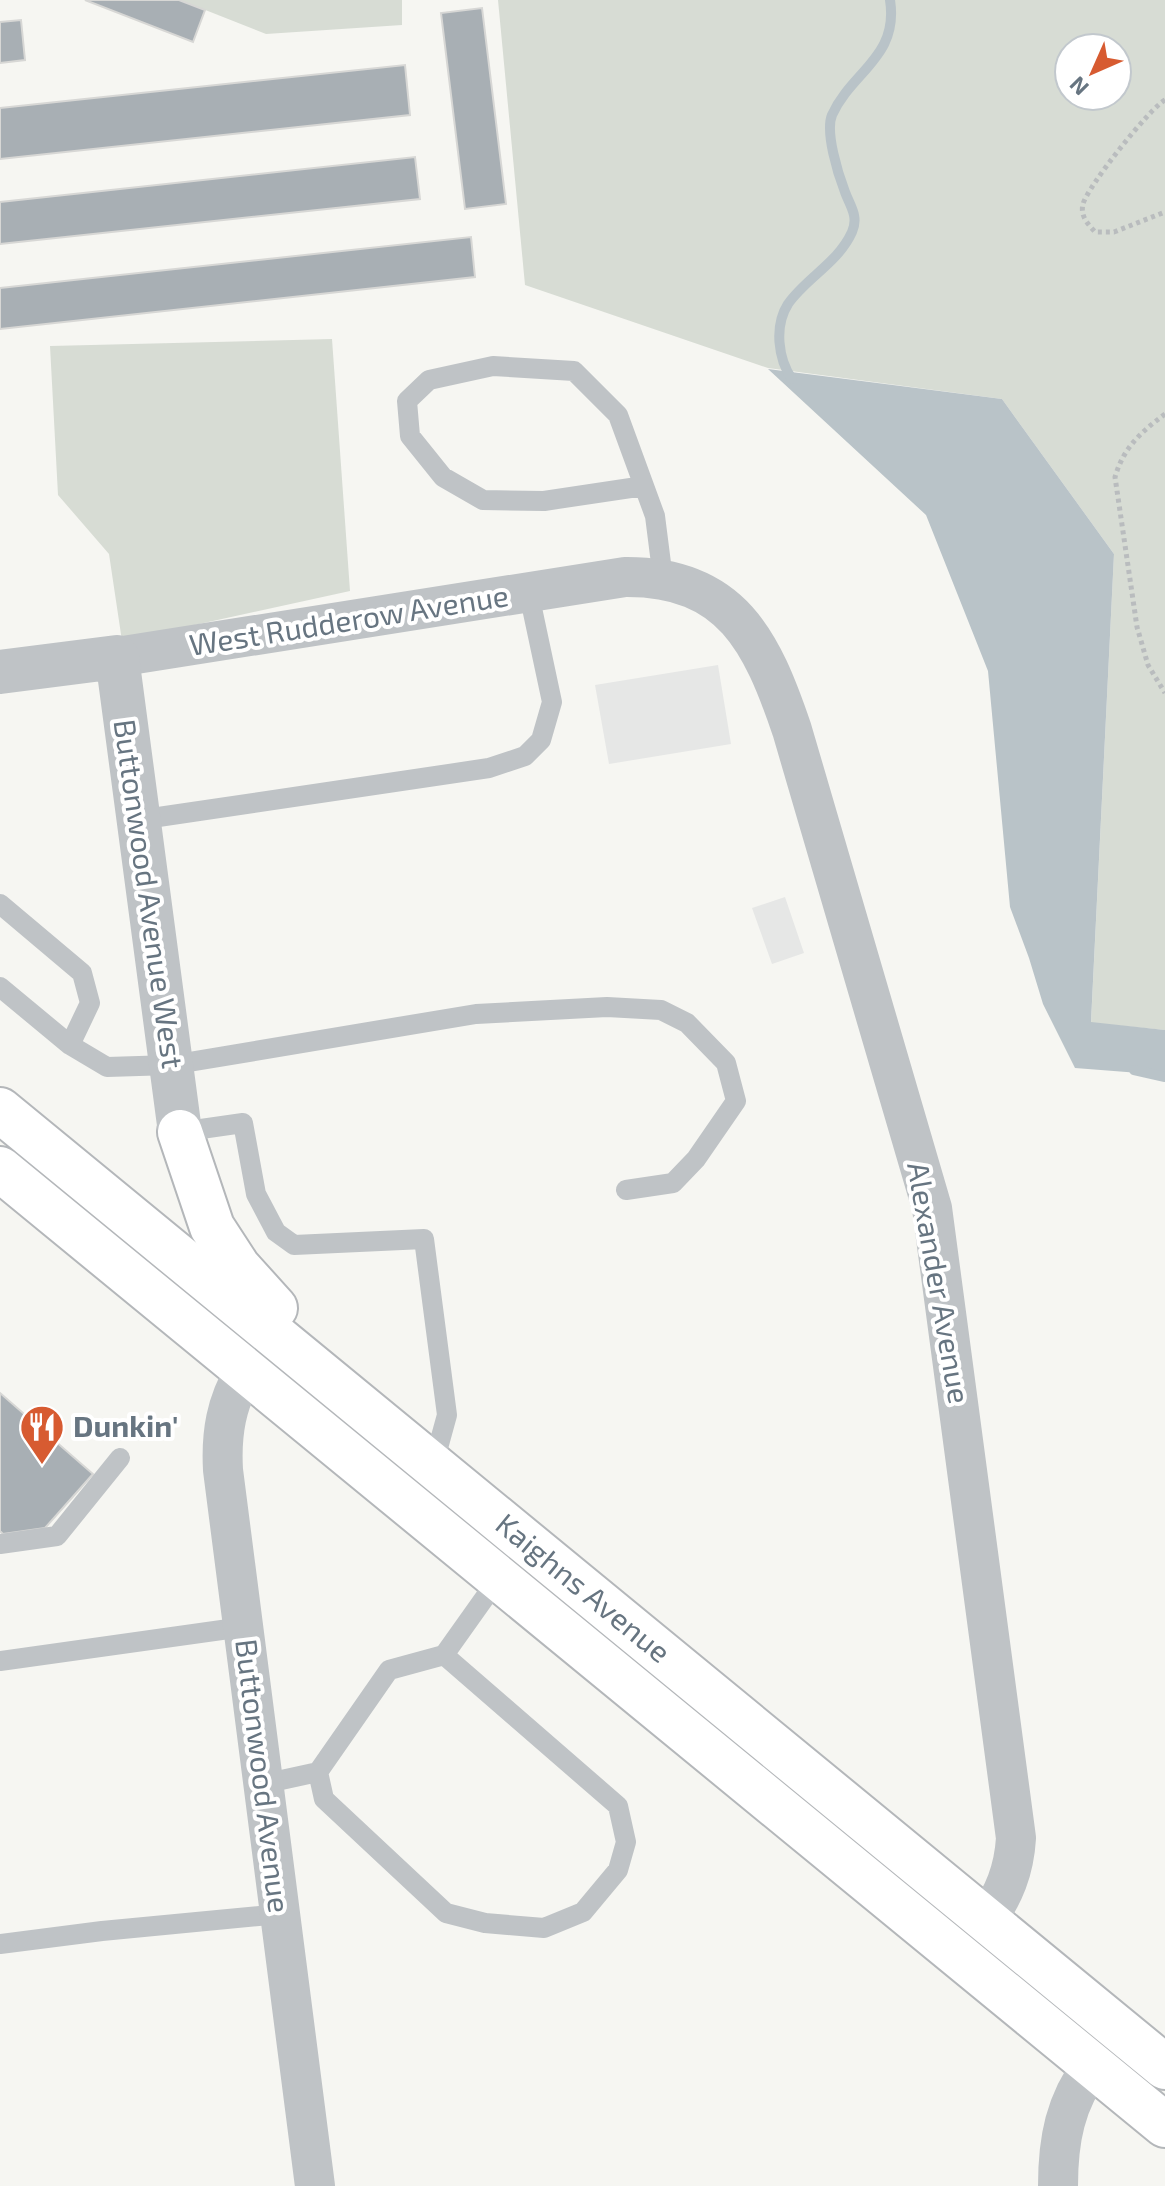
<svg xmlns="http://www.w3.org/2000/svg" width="1165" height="2186" font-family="'Exo 2',sans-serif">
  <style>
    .built { fill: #e6e7e6 }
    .green { fill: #d7dcd4; fill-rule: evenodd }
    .water { fill: #b9c3c8 }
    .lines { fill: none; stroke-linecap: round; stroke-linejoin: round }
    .stream { stroke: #b9c3c8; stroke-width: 10 }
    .building { fill: #a8afb4; stroke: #d7d7d5; stroke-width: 2 }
    .trunk-casing { stroke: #b4b7ba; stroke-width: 48 }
    .path { stroke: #b9bcbe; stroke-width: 5; stroke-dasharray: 4 4; stroke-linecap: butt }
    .service { stroke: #bfc3c6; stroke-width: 20 }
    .minor { stroke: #bfc3c6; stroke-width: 40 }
    .tertiary { stroke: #bfc3c6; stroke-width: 44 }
    .trunk { stroke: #fff; stroke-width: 44 }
    .labels { text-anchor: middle; stroke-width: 8; stroke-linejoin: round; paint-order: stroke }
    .street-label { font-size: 30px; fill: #677581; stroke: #fff }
    .poi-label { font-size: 30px; font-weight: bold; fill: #677581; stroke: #fff; text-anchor: start }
  </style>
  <rect width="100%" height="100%" fill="#f6f6f2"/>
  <path class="built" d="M718,665L731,744L609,764L595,685Z
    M785,897L804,953L772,964L752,908Z"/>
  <path class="green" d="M180,0H402V25L266,34Z
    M498,0H1165V1030L1091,1023L1114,554L1002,399L768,368L525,285ZM1069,48H1117V96H1069Z
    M332,339L350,591L122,641L109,554L58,495L50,346Z"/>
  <path class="water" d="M768,369L1002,399L1114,554L1091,1022L1165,1030V1075L1075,1068L1043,1004L1029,958L1010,907L988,671L926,515Z"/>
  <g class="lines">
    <path class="stream" d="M792,379C778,359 774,326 788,304C806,278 838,263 852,232C859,216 850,206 845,192C838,174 825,132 832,115C852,71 899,57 890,0
      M1134,1070L1165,1077"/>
  </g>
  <path class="building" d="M85,0H179L205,10L193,42Z
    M482,8L506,204L465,209L441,13Z
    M21,20L25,60L0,63V22Z
    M405,65L410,115L0,159V108Z
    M415,157L420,199L0,244V202Z
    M471,237L475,277L0,329V288Z
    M0,1393L93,1474L45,1528L3,1534L0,1531Z"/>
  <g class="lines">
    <g class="trunk-casing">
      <g id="trunk">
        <path id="s1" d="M0,1110L1165,2067"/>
        <path d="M180,1132L212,1227L238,1267L275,1308"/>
        <path d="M0,1169L1165,2125"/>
      </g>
    </g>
    <path class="path" d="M1165,100C1149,109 1088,186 1083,204C1080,216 1088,224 1095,232H1114L1165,212
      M1165,414C1140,433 1124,447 1115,477L1137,627L1148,665L1165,693"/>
    <path class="service" d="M644,486L544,501L483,500L443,477L410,436L407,401L429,380L493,366L574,371L618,415L655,516L663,579
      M138,820L489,768L525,756L541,740L552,702L529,594
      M0,904L82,973L90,1003L70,1045
      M0,987L70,1045L107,1067L171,1065L476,1014L607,1007L661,1010L687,1023L726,1063L736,1101L696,1159L673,1183L626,1190
      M180,1132L243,1123L256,1194L276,1232L294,1245L424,1239L447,1415L433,1466
      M0,1544L57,1536L120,1458
      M0,1661L243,1627
      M318,1772L324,1799L446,1913L485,1923L544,1928L583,1912L618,1870L626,1842L618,1806L444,1655
      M263,1784L318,1772L389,1670L444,1655L498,1579
      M0,1944L102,1931L280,1914"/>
    <path class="minor" d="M117,657L625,577C732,576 762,642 792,730L932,1208L1016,1838C1014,1871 1004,1894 986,1921
      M245,1371C226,1403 221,1433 223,1470L315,2186
      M1058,2186C1058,2140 1065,2102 1093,2065"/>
    <path class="tertiary" d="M0,672L117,657L180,1132"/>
    <use href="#trunk" class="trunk"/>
  </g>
  <defs>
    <g id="restaurant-pin" transform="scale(2.3)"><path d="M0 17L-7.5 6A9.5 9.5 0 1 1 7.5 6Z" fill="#d75b31" stroke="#fff"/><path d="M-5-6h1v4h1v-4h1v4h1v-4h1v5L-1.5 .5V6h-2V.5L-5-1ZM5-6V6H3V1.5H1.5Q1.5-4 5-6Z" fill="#fff"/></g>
  </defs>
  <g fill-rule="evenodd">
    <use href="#restaurant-pin" x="42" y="1427"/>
  </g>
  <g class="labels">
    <g class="street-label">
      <text transform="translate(349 621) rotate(-9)" y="10">West Rudderow Avenue</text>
      <text transform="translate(148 894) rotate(82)" y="10">Buttonwood Avenue West</text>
      <text transform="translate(938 1283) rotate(80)" y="10">Alexander Avenue</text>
      <text dy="10" stroke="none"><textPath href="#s1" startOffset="754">Kaighns Avenue</textPath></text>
      <text transform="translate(262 1776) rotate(83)" y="10">Buttonwood Avenue</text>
    </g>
    <g class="poi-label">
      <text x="73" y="1437">Dunkin'</text>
    </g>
  </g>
  <g transform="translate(1093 72) rotate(225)"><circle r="38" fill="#ffffff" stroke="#c2c8cd" stroke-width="2"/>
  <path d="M0-6L14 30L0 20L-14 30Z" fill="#d75b31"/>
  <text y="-12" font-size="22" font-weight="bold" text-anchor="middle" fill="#677581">N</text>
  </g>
</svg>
